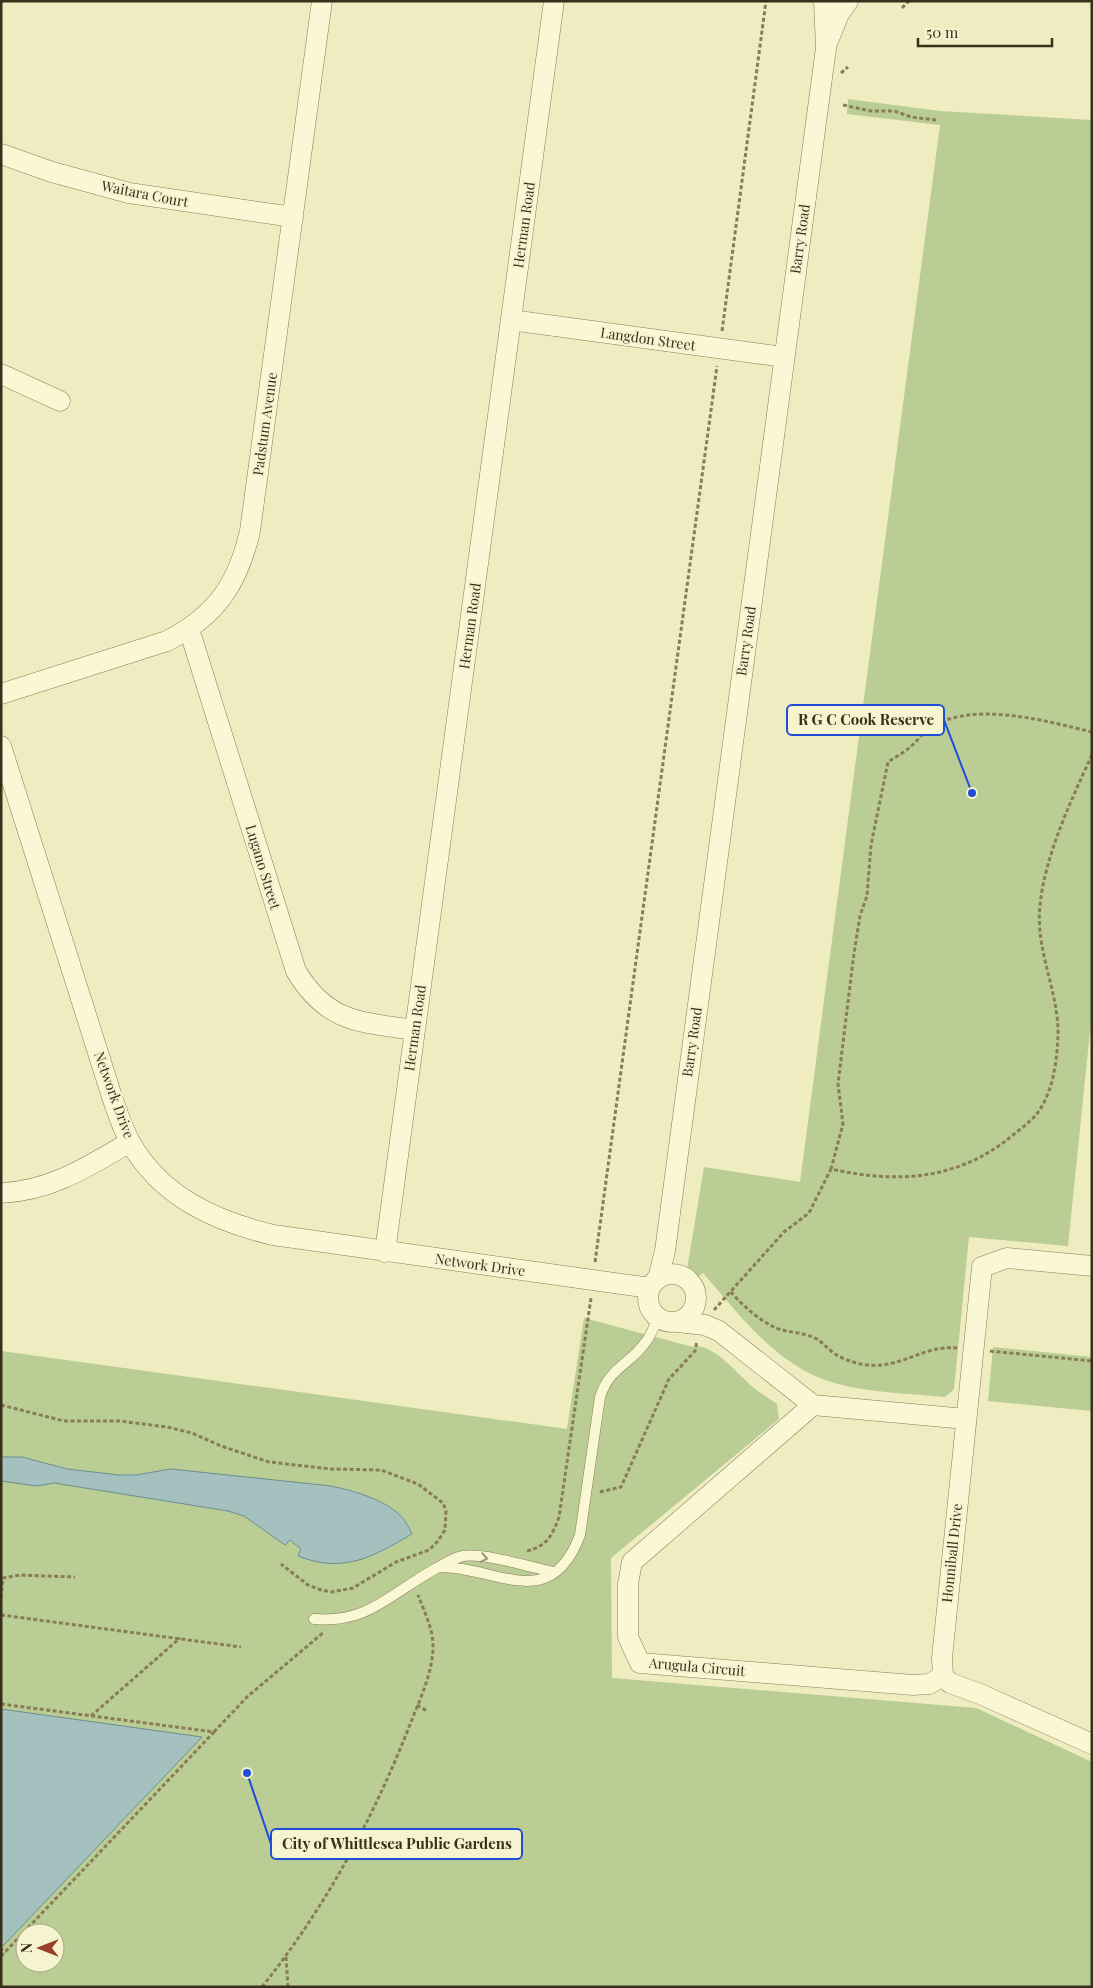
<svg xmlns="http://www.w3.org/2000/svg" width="1093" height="1988" font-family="'Playfair Display',serif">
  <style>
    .green { fill: #b9cd94; fill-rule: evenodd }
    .water { fill: #a4c1bf; stroke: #6a8f8f }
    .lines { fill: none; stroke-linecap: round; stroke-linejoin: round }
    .service-casing { stroke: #897d58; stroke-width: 11 }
    .minor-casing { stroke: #897d58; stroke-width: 21 }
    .path { stroke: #897d58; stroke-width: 3; stroke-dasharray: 4 2.5; stroke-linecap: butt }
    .service { stroke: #faf7d4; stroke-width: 10 }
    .minor { stroke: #faf7d4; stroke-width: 20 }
    .oneway { stroke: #999478 }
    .labels { text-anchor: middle; stroke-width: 4.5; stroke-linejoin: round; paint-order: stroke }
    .street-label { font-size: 14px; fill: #38301d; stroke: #f6f4d0 }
    .leader { fill: none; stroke: #1d4ed8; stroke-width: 2 }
    .callout-dot { fill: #1d4ed8; stroke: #f6f4d0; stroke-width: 2 }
    .callout { fill: #f6f4d0; stroke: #1d4ed8; stroke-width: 2 }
    .callout-label { font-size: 15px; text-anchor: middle; font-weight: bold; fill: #38301d }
  </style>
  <rect width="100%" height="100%" fill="#efecc1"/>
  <path class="green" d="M848,99L940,111L1092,120V1012L1068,1246L969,1237L954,1389L945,1397C908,1393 867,1393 831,1382C776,1365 739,1314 703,1273L684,1288L704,1167L800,1182L940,125L847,114Z
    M584,1318L693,1347C713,1342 739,1376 754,1388C762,1394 770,1399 777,1404L779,1419L611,1558L612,1678L976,1708L1092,1762V1987H1V1351L567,1429ZM25,1933H55V1963H25Z
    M993,1347L1092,1357V1411L988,1401Z"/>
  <path class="water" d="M1,1457H22L67,1469L119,1475H136L171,1469L331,1486C354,1491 384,1499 401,1516C406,1521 409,1528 412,1534C373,1557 343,1574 298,1556L301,1549L290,1540L285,1545L244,1516L228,1511L54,1483L37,1486L1,1481Z
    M1,1709L202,1737L3,1946L1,1945Z"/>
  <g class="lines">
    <g class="service-casing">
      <path id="service" d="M438,1567C497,1566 550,1615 580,1535L600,1397C609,1368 629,1365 645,1343C651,1336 654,1326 658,1318
        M314,1619C368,1624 391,1593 435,1569C444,1564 453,1558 463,1556C485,1553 531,1567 553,1572"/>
    </g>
    <g class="minor-casing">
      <path id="minor" d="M828,41L839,14L848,1
        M1,154L52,172L129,193L293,217
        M511,320L784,357
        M1,374L60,401
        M189,629L296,971C327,1023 360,1022 415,1030
        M1,694L167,641C216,616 238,584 250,531L322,1
        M1,746L113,1100C118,1114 123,1129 130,1142C161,1197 215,1221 273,1235L650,1288
        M1,1193C51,1191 89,1166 130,1142
        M385,1252L554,1
        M1092,1266L1007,1258L982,1267L942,1658L943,1676L950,1683L980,1694L1092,1744
        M648 1298a24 24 0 1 1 48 0a24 24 0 1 1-48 0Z
        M658,1279L665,1251L826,48L824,1
        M678,1322L705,1325L719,1331L813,1405L966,1419
        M813,1405L632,1562L628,1584V1637L640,1663L913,1685L929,1684L943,1676"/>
    </g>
    <path class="path" d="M902,8L909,1
      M841,73L848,67
      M843,105L871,111H894L911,117L937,120
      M722,331L766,1
      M1092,732C1046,721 972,700 930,728C922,733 917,742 910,747C904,753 895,757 888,762L871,845L867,896L860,916L854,953L838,1084L843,1124L831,1169C898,1184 959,1180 1013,1135C1024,1126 1036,1118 1042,1106C1054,1085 1057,1059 1058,1036C1059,991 1035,951 1040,905C1045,856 1071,800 1092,755
      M595,1262L717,366
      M731,1292C742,1305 760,1321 776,1328C789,1333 804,1332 817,1339C823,1343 828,1349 835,1354C848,1362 866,1367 882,1365C909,1362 929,1345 957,1348
      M714,1310L784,1232L809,1213L831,1169
      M990,1351L1092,1361
      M1,1405L64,1421H120L167,1427L192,1433L221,1446L269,1462L331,1469L381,1470L418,1484L443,1503L446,1511L445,1530L437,1542L429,1550L396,1562L353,1588L332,1592L321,1590L308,1585L281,1564
      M600,1492L621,1487L669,1379L695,1351L697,1341
      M527,1551C547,1546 552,1536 559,1517L591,1298
      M1,1598L3,1578L20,1575L75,1577
      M1,1615L241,1647
      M1,1704L214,1732L6,1951L1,1949
      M417,1705L427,1711
      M91,1716L180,1638
      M214,1732L247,1697L324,1632
      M1,1956L6,1951
      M286,1957L288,1987
      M262,1987C327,1905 373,1819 411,1722C420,1699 433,1672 433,1646C433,1628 424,1611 418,1595"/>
    <use href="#service" class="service"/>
    <use href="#minor" class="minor"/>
  </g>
  <defs><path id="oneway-chevron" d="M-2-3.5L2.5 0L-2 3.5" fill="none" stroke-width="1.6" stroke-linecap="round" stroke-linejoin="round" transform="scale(1.25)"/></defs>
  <use class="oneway" href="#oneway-chevron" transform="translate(484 1558) rotate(10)"/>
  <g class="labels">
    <g class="street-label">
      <text transform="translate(145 194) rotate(11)" y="5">Waitara Court</text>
      <text transform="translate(524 225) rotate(-82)" y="5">Herman Road</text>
      <text transform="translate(800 239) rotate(-82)" y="5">Barry Road</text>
      <text transform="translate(648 339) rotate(8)" y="5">Langdon Street</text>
      <text transform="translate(265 424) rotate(-82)" y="5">Padstum Avenue</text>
      <text transform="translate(470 626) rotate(-82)" y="5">Herman Road</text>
      <text transform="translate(746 641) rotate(-82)" y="5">Barry Road</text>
      <text transform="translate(263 867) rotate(73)" y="5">Lugano Street</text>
      <text transform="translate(415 1028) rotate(-82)" y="5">Herman Road</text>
      <text transform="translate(692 1042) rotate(-82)" y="5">Barry Road</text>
      <text transform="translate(114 1095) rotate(70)" y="5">Network Drive</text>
      <text transform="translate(480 1265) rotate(8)" y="5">Network Drive</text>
      <text transform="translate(952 1553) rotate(-84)" y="5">Honniball Drive</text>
      <text transform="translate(697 1667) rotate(5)" y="5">Arugula Circuit</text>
    </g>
  </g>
  <path class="leader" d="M972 793L944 720M247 1773L271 1844"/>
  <g class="callout-dot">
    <circle cx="972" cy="793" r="5"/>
    <circle cx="247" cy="1773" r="5"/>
  </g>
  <g class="callout">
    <rect x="787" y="705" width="157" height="30" rx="5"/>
    <rect x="271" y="1829" width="251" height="30" rx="5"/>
  </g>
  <g class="callout-label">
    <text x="866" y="725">R G C Cook Reserve</text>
    <text x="397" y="1849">City of Whittlesea Public Gardens</text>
  </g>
  <rect width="1093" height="1988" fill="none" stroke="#38301d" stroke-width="5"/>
  <g transform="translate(40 1948) rotate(270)"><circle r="24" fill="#f6f4d0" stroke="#aaa688"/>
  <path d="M0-4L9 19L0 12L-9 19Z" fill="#994026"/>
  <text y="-8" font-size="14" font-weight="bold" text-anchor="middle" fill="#38301d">N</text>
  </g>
  <path d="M918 38v8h134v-8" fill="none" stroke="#38301d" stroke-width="2.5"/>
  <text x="926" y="38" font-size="15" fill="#38301d" stroke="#f6f4d0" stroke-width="4" paint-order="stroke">50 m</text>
</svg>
